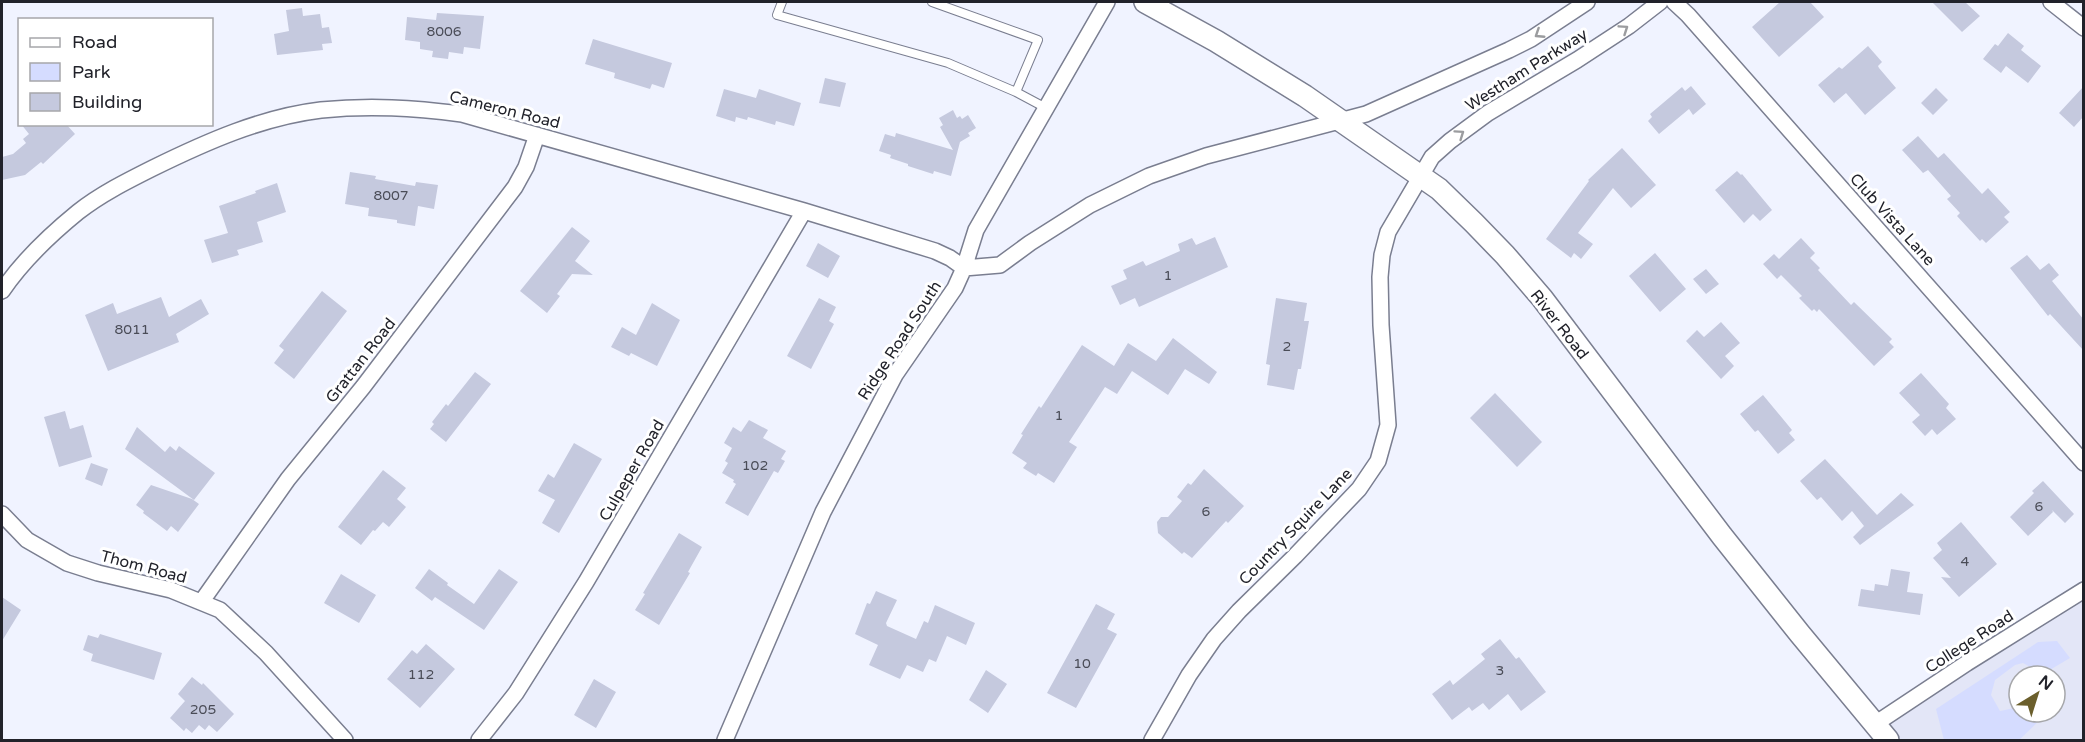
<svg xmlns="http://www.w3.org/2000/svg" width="2085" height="742" font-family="'Varela Round',sans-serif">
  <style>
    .built { fill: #e3e6f7; fill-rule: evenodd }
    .green { fill: #d5dcff }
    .building { fill: #c5c9de }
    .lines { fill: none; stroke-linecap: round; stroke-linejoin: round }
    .lane-casing { stroke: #7a7e90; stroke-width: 10 }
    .street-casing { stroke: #7a7e90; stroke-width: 18 }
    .secondary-casing { stroke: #7a7e90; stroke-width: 24 }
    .lane { stroke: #fff; stroke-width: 8 }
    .street { stroke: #fff; stroke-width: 15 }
    .secondary { stroke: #fff; stroke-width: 21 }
    .oneway { stroke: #9b9c9f }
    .labels { text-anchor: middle; stroke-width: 6; stroke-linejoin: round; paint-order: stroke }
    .number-label { font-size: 14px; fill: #4a4c57 }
    .street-label { font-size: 16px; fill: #21222a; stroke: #fff }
  </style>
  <rect width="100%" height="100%" fill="#f0f3ff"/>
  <path class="built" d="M2083,590V740H1888L1875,724ZM2019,676H2055V712H2019Z"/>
  <path class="green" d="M2057,641L2070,658L2043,674L2023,663L2015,665L1995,680L1991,695L2000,711L2019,707V712H2035L2042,718L2019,740H1944L1936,709L2038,642Z"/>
  <path class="building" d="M1780,2H1810L1824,17L1779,57L1752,27Z
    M1932,2H1965L1980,16L1962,32Z
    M302,8L303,16L320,14L322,28L329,27L332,43L322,44L323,50L277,55L274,34L289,31L286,10Z
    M437,13L484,16L480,49L464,47L463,54L449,52L448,59L432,57L433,51L420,49V42L405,40L407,17L436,20Z
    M2008,33L2024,46L2021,50L2041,66L2028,83L2006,66L2001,73L1983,59L1995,44L1998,46Z
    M593,39L672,63L664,88L652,84L650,89L614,78L615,73L585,64Z
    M1868,46L1882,62L1878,66L1879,68L1896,88L1865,115L1846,93L1834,103L1818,85L1839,67L1842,69Z
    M825,78L846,83L840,107L819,103Z
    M1691,86L1706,104L1693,115L1689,109L1659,134L1648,121L1652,117L1650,114L1682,87L1685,91Z
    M2084,86V116L2074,127L2059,113Z
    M1936,88L1948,100L1933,115L1921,103Z
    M724,89L756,98L759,89L801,103L794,126L776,121L775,125L748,117L747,120L736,117L735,122L716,116Z
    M953,110L957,118L960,116L962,119L968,115L976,128L968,133L970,136L960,142L951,176L934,171L933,174L908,166V164L890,158L891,155L879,151L885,134L895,137L896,133L953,150L940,127L943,125L939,118Z
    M21,124H66L75,134L43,164L41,162L25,175L2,180V157L13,154L26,143L23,139L29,134Z
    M1918,136L1938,158L1944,153L1982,194L1988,188L2010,212L2004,217L2009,222L1986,243L1982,239L1980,241L1957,216L1960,213L1947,199L1951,196L1928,170L1923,173L1902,150Z
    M1622,148L1656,185L1631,208L1613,188L1578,233L1593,244L1581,259L1574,253L1571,258L1546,239L1589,181L1588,180Z
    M1737,171L1741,175L1742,174L1772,210L1760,221L1753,214L1744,223L1715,190Z
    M350,172L376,176L375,179L415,186L416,182L438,185L434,209L418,206L415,226L397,223V220L368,216L369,208L345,204Z
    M277,183L286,212L257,222L263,242L237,250L239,255L212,263L204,240L228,233L219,206L256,193L255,191Z
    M572,227L590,241L575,261L593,275L572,274L557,294L560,296L547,313L520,291Z
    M1215,237L1228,267L1139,307L1135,298L1120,305L1111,286L1127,279L1123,270L1143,261L1146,266L1180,251L1178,244L1192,238L1196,245Z
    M1801,238L1815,253L1810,258L1820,268L1818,270L1851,305L1854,302L1892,339L1889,342L1894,347L1874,366L1819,309L1817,312L1814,309L1812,311L1799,298L1802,296L1781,275L1777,279L1763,264L1774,254L1779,259Z
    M818,243L840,256L828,278L806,266Z
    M1655,253L1686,289L1660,312L1629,276Z
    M2027,255L2040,270L2049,263L2059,275L2052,281L2084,320V351L2050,314L2048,316L2010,268Z
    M1706,269L1719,284L1706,294L1693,279Z
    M322,291L347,311L294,379L274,363L284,350L279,346Z
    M161,297L169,317L201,299L209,314L176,334L179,342L108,371L85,315L113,303L117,314Z
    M819,298L836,307L829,321L834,324L811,369L787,356Z
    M1276,298L1307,303L1304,321H1309L1301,369H1298L1294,390L1267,385L1270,365L1266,364Z
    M652,303L680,320L657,366L631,353L629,356L611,347L622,327L636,335Z
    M1721,322L1740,343L1725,356L1734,366L1721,379L1686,341L1697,330L1704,337Z
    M1173,338L1217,372L1209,384L1185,369L1168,395L1132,371L1117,394L1105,387L1069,442L1077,447L1054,483L1038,473L1036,476L1023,468L1027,463L1012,453L1023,435L1021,434L1039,406L1041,408L1082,345L1114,366L1128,343L1156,361Z
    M475,372L491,384L446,442L430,429L434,424L432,422L446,404L448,406Z
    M1921,373L1949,404L1946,408L1956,419L1937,435L1932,429L1925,436L1912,422L1920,415L1899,393Z
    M1495,393L1542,442L1517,467L1470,418Z
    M1763,395L1792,430L1789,433L1795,440L1778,454L1758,430L1755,432L1740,414Z
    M65,411L70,429L83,425L92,457L59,467L44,417Z
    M749,420L768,430L763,438L786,451L781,459L785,461L778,473L774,471L748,516L725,503L736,484L733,482L734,480L722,473L728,463L725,461L732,448L724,443L733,427L741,432Z
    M137,427L165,452L170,446L176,451L179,446L215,473L194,500L125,449Z
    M574,443L602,459L559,533L542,523L555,500L538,491L548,474L554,478Z
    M1825,459L1877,515L1901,493L1914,505L1860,545L1853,537L1864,526L1852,511L1842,521L1821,497L1817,500L1800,481Z
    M91,463L108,469L102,486L85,479Z
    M1204,469L1244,506L1228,523L1226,521L1192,558L1184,552L1182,554L1158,533L1157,522L1161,517H1168L1182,501L1177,497L1188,483L1191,485Z
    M383,470L406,488L397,499L406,507L389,527L383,522L375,531L373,530L361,545L338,527Z
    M2043,481L2074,514L2065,523L2052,510L2053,512L2028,536L2010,517L2034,493L2032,491Z
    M151,485L192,499L199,504L178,532L171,526L167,531L143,513L144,511L136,505Z
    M1961,522L1997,564L1959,597L1941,577L1951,578L1933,558L1942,550L1937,543Z
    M679,533L702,547L688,572L690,573L659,625L635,610L645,594L643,593Z
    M429,569L448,583L447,585L474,604L499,569L518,582L484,630L435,597L432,601L415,588Z
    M1891,569L1910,572L1907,592L1923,594L1920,615L1858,606L1861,589L1874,591L1875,584L1888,586Z
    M341,574L376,595L359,623L324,603Z
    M876,591L897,600L886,623L887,626L916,639L924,621L928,623L935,605L975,623L966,645L947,636L936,662L929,659L923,672L907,665L900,679L869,665L878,645L855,634L867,603L870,604Z
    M2,597L21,610L2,641Z
    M1096,604L1115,614L1107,629L1117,634L1076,708L1047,693Z
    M100,634L162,653L154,680L91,661L93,654L83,650L88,635L98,638Z
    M1500,639L1516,659L1519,657L1546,692L1521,711L1508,694L1489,710L1483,703L1472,711L1469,707L1452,720L1432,694L1450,680L1453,685L1485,659L1481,654Z
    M426,644L455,669L420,708L387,679L412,650L417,654Z
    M986,670L1007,684L988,713L969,700Z
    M192,677L202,685L203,683L234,714L217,732L209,725L205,730L199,725L192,733L186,728L184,731L170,718L185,701L178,694Z
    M594,679L616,692L596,728L574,715Z"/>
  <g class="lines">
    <g class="lane-casing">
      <path id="lane" d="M782,2L777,15L948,63L1016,92
        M932,2L1038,40L1016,92L1046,108"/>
    </g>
    <g class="street-casing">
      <path id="street" d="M1674,2L1688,15L2084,463
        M2051,2L2084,28
        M2,291C21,263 51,234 78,212C101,194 127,181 153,168C206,142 262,117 321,110C371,105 413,108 462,114L804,211L935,251L950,258L964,268L1000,265L1030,243L1090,205L1149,176L1206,156L1366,114L1509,50L1531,39L1587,2
        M2,514L27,540L67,563L98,573L171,590L220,610L266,653L345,740
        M202,601L288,479L363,387L515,187L526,167L537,135
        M1875,724L1967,663L2084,590
        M479,740L516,693L586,582L804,211
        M725,740L823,512L895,375L955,288L964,268L976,230L1107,2
        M1152,740L1189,675L1214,639L1239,611L1295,556L1359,489L1378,461L1388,425L1381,325L1380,277L1382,255L1388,232L1432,157L1450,141L1488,113L1577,60L1629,26L1660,2"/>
    </g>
    <g class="secondary-casing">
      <path id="secondary" d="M1145,2L1216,41L1305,96L1439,189L1474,223L1505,255L1542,298L1722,536L1800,634L1888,740"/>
    </g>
    <use href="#lane" class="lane"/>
    <use href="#street" class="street"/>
    <use href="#secondary" class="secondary"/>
  </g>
  <defs><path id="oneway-chevron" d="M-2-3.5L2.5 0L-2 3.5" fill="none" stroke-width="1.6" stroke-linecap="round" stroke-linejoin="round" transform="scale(1.5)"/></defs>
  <g class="oneway">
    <use href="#oneway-chevron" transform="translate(1624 29) rotate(-34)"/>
    <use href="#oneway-chevron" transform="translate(1539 34) rotate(147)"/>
    <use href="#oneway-chevron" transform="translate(1460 134) rotate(-35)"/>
  </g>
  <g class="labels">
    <g class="number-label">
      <text x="444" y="36">8006</text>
      <text x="391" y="200">8007</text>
      <text x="1168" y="280">1</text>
      <text x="132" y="334">8011</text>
      <text x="1287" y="351">2</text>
      <text x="1059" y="420">1</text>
      <text x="755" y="470">102</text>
      <text x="2039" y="511">6</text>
      <text x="1206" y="516">6</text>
      <text x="1965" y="566">4</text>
      <text x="1082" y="668">10</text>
      <text x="1500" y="675">3</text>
      <text x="421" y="679">112</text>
      <text x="203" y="714">205</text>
    </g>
    <g class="street-label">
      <text transform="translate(1526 69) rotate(-32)" y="6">Westham Parkway</text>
      <text transform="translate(505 109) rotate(14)" y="6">Cameron Road</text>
      <text transform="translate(1893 219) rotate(48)" y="6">Club Vista Lane</text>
      <text transform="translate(1560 324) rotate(52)" y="6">River Road</text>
      <text transform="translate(899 340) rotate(-57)" y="6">Ridge Road South</text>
      <text transform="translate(360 360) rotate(-52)" y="6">Grattan Road</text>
      <text transform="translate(631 470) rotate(-60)" y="6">Culpeper Road</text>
      <text transform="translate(1295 526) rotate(-46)" y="6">Country Squire Lane</text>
      <text transform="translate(144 566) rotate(15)" y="6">Thom Road</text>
      <text transform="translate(1969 641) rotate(-33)" y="6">College Road</text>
    </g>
  </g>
  <rect width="2085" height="742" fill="none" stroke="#21222a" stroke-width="6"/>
  <rect x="18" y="18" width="195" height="108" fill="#ffffff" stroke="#a6a7aa" stroke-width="1.5"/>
  <rect x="30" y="38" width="30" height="9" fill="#ffffff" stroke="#a6a7aa" stroke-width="1.5"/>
  <text x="72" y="48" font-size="18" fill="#21222a">Road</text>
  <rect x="30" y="63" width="30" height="18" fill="#d5dcff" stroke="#a6a7aa" stroke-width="1.5"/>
  <text x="72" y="78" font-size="18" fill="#21222a">Park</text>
  <rect x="30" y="93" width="30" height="18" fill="#c5c9de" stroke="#a6a7aa" stroke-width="1.5"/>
  <text x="72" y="108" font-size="18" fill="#21222a">Building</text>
  <g transform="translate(2037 694) rotate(38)"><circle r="28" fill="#ffffff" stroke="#a6a7aa" stroke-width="1.5"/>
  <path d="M0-4.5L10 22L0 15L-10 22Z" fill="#6b5f2c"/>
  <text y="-9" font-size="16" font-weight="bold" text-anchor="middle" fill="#21222a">N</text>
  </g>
</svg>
